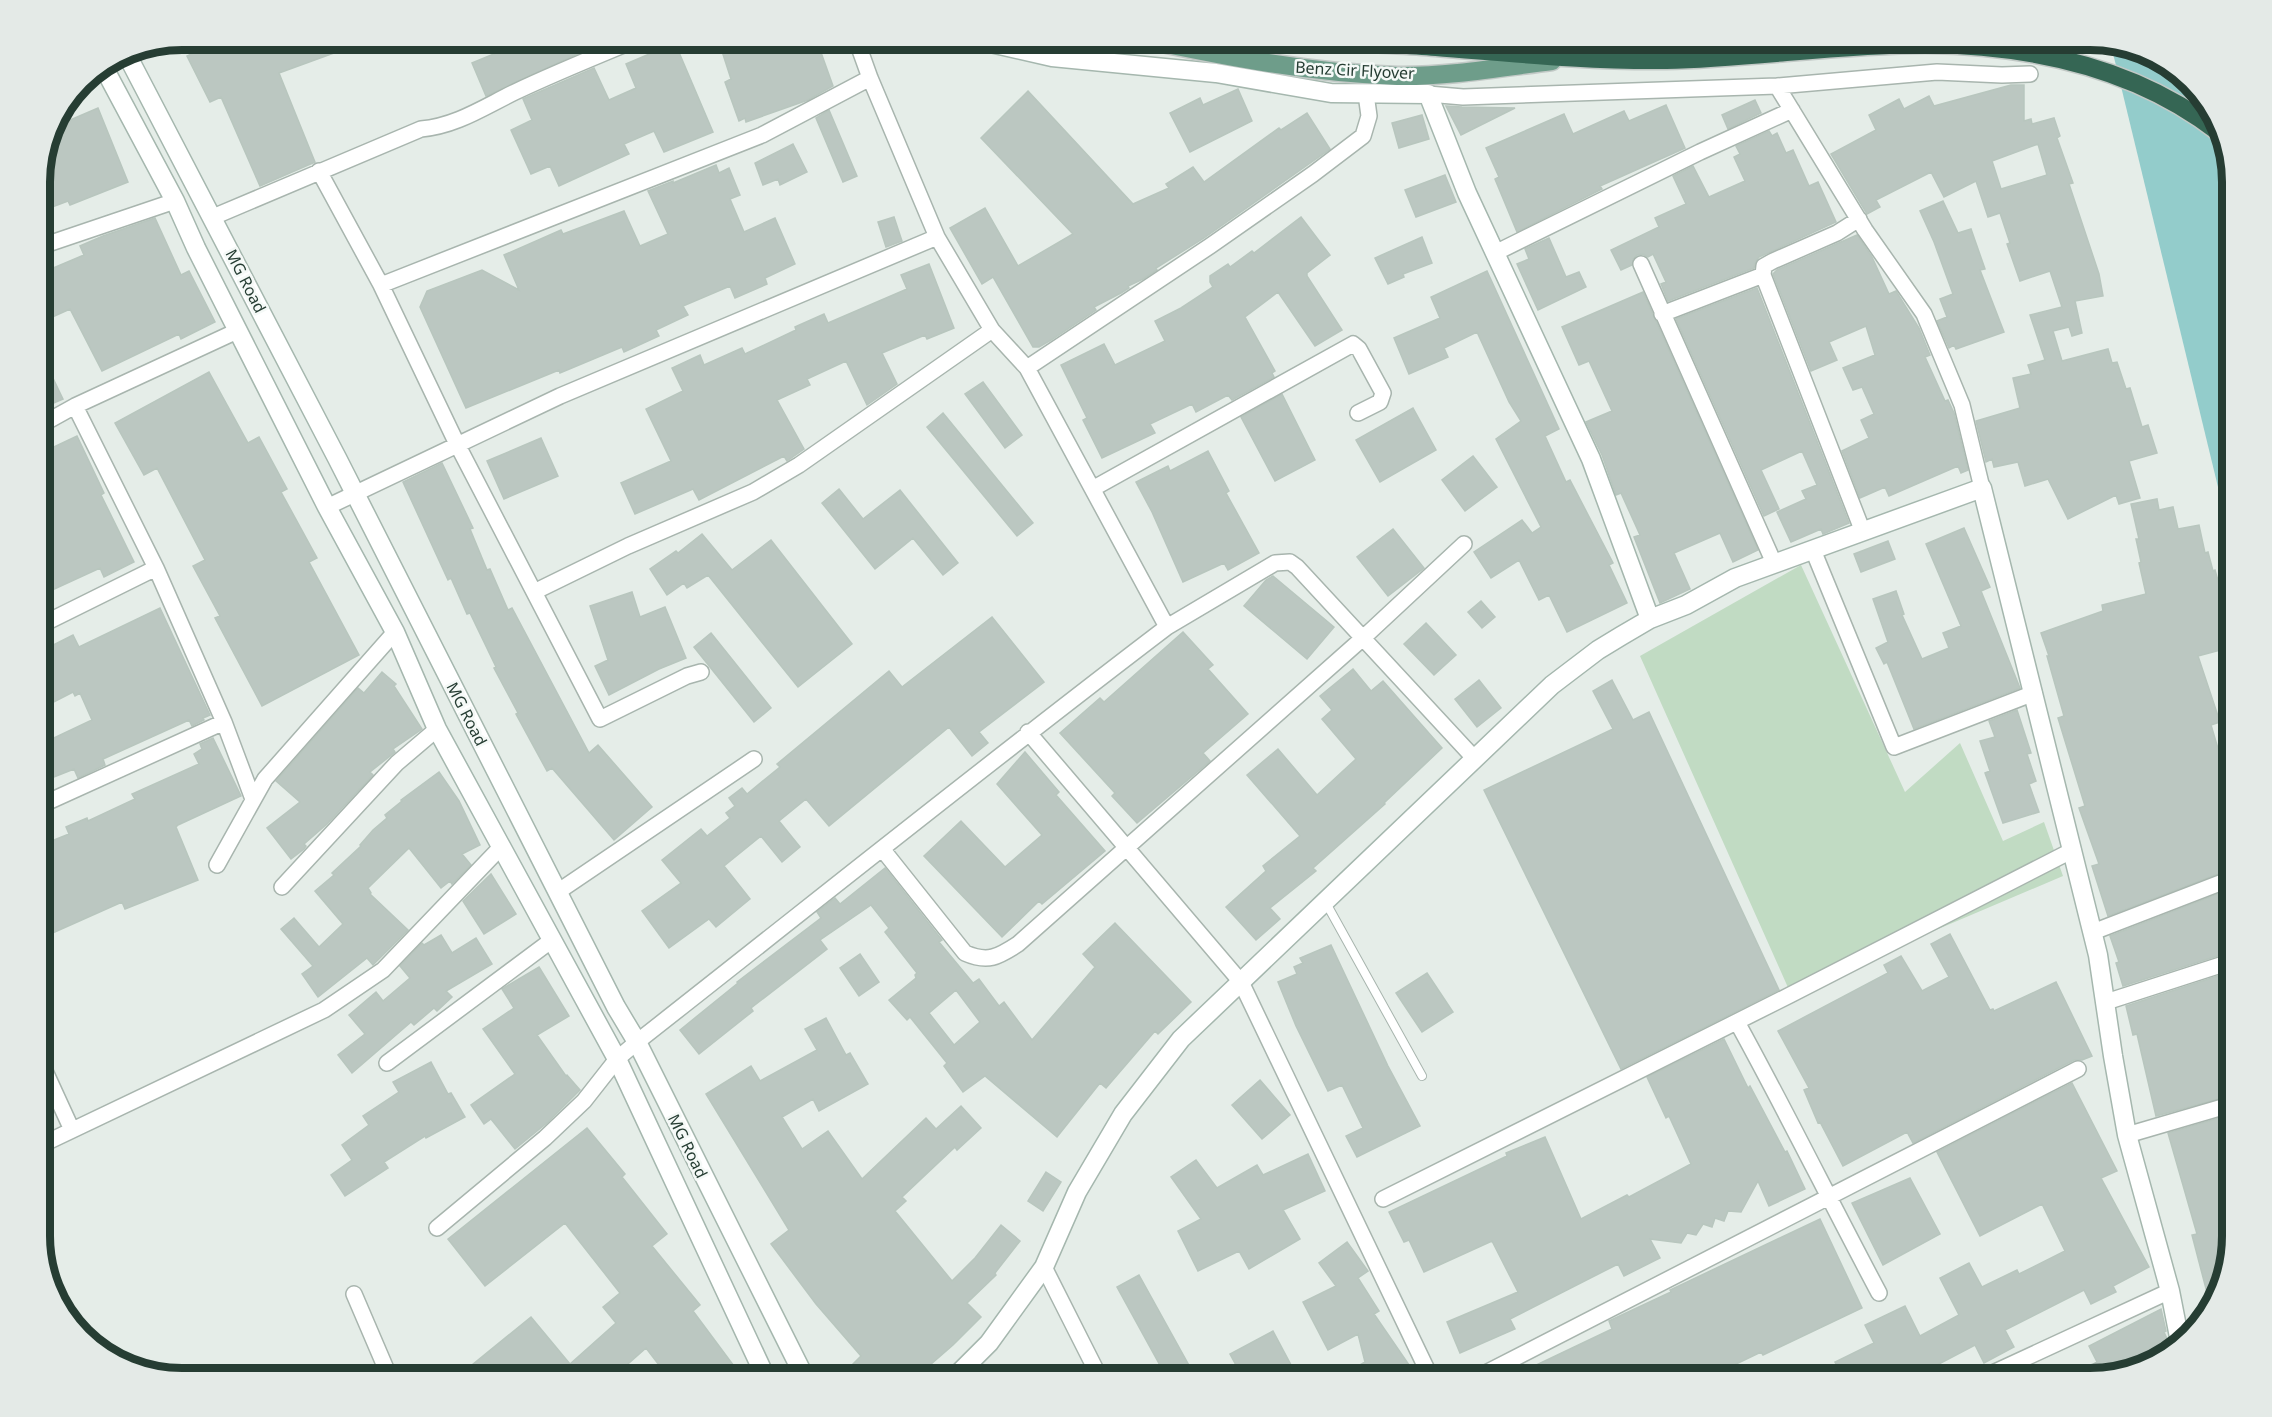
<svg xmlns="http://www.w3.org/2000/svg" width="2272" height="1417" font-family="'Noto Sans',sans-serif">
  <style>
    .green { fill: #c1dbc3 }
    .water { fill: #93cccb }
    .building { fill: #bbc7c1; stroke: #b8c6be; stroke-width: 1.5; fill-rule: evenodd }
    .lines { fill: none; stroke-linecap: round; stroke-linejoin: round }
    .lane-casing { stroke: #a8b5ae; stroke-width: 10 }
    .street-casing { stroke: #a8b5ae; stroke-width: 18 }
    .secondary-casing { stroke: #a5b7ae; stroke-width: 21 }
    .primary-casing { stroke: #c2c9c6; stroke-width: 21 }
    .highway-casing { stroke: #c2c9c6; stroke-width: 21 }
    .lane { stroke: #fff; stroke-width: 8 }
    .street { stroke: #fff; stroke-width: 15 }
    .secondary { stroke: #fff; stroke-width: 18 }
    .primary { stroke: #6e9d8a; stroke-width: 18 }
    .highway { stroke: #356654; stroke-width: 18 }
    .labels { text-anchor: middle; stroke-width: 5; stroke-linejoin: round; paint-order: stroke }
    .street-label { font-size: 16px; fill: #263d33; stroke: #f5f9f7 }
    .rim { fill: none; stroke: #263d33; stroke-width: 8 }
  </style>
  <rect width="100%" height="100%" fill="#e5ede8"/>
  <path class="green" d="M1801,565L1905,792L1960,743L2003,841L2044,822L2063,876L1790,992L1640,656Z"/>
  <path class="water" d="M2111,45L2169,63L2214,110L2233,181V549Z"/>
  <path class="building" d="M211,39H367V41L279,73L315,162L260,186L221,97L210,102L187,56L213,43Z
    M530,39H582L586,50L486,96L472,63Z
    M718,39H808L812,49L819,47L833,86L808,100L746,122L745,118L739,121L725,82L731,79Z
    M675,43L713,132L664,152L654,131L624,144L629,154L559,186L550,166L531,174L511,130L532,120L523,99L594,68L609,100L636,88L626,64Z
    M2011,85H2024V121L2031,119L2032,124L2054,118L2060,136L2057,138L2073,183L2069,184L2099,274L2103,296L2075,301L2082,333L2072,336L2069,327L2053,331L2062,361L2108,349L2112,363L2117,362L2126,389L2130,388L2142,427L2148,425L2157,453L2129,461L2140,498L2119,504L2116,495L2068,519L2048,479L2025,486L2018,462L1994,467L1992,459L1986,462L1976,421L2020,408L2013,378L2031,374L2028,365L2045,360L2030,315L2062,307L2050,271L2020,281L2007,244L2010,243L2000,213L1988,217L1976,181L1944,197L1931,172L1876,200L1880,207L1867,214L1831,154L1876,130L1869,115L1899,99L1904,109L1929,96L1934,106ZM2038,144L2047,175L2001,189L1992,161Z
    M1238,89L1252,121L1190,152L1170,113L1200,98L1203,105Z
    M1028,91L1133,204L1169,188L1166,184L1193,167L1204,182L1279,128L1281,130L1307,113L1330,149L1204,238L1156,268L1157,270L1143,279L1128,286L1129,288L1121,293L1094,307L1096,310L1051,340L1039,347H1033L993,277L982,284L950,228L985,208L1018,266L1073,234L981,138Z
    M1755,100L1761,113L1728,129L1722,115Z
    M1666,105L1685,148L1600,186L1602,189L1517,232L1495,179L1499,177L1486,148L1564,114L1573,134L1624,111L1629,121Z
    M1446,106L1462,107L1515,108L1461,135Z
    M98,108L128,182L70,205L68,201L39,212V172L49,129Z
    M829,110L857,176L843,182L816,118Z
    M1422,115L1429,139L1399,148L1392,123Z
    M1769,131L1772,136L1777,133L1786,153L1793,150L1809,186L1818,182L1836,222L1759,257L1756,261L1754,268L1668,301L1661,284L1666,282L1653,254L1648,257L1643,254L1637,255L1633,259L1632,265L1621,270L1611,250L1659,227L1655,218L1686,204L1673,176L1693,166L1709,197L1745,181L1734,157L1740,154L1736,146Z
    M793,144L807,172L780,185L778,179L763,185L755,163Z
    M716,165L719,173L729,168L740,195L730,199L744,232L775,218L795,264L765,278L767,284L735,298L730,286L683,306L688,315L656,330L659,336L624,352L622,347L560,373L559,370L466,408L420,307L427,291L482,270L519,290L504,255L561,230L563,234L624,211L640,246L668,234L648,191L673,181V183Z
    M1445,175L1456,202L1416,217L1405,190Z
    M1943,201L1958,233L1971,229L1985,269L1980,270L2004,332L1956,349L1954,345L1949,348L1937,321L1947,317L1940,299L1953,294L1934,242L1920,211Z
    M894,217L902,241L886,247L878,222Z
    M1301,217L1330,255L1307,273V276L1342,330L1315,346L1278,292L1245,317L1275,371L1272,373L1274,377L1232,400L1228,395L1196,412L1192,404L1150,424L1155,433L1102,458L1083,420L1087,418L1061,365L1104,344L1115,365L1165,341L1155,321L1181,308L1213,287L1210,282V276L1228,264L1230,267L1252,251L1254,253Z
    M155,218L181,275L189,271L215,322L181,339L179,334L102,371L70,309L39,323V274L84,255L80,246L103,236Z
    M1857,235L1872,257L1889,294L1896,291L1919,328L1930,355L1925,357L1945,401L1948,400L1954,413L1968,470L1961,473L1958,466L1889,496L1885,487L1860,498L1842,451L1869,438L1861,420L1874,414L1862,387L1853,390L1843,368L1875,355L1866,326L1829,342L1837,360L1811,371L1773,274L1777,270Z
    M1422,237L1432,263L1403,274L1404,277L1388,284L1375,258Z
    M1549,238L1566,277L1579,272L1586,287L1538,310L1517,264L1529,259L1525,249Z
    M929,264L954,328L927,339L925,335L882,353L897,384L867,405L846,361L807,379L810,385L777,400L804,449L787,461L784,456L699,500L693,489L635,514L621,483L671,461L646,409L683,391L672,368L700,355L704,365L742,348L745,354L796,330L795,327L824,314L828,323L907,289L901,275Z
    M1487,271L1559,429L1545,436L1566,482L1570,480L1613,563L1609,565L1627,603L1567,632L1549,595L1539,600L1519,560L1491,578L1474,552L1522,520L1532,533L1541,527L1496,439L1521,421L1509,402L1477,332L1444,348L1448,357L1409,374L1394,338L1440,318L1431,297Z
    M1757,288L1849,523L1823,534L1821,529L1791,542L1777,512L1806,499L1802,491L1817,485L1802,451L1761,470L1779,509L1764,516L1676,319Z
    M1643,292L1758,550L1733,562L1720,533L1674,553L1690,589L1660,603L1634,537L1640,535L1621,493L1616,495L1602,455L1586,422L1612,411L1589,361L1579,365L1562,327Z
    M39,349L63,399L39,409Z
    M209,372L248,443L259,437L287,489L281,492L317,558L309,562L359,655L262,706L215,618L220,616L193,566L205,560L157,468L144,475L115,423Z
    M983,382L1022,435L1005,448L965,394Z
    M1282,394L1315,460L1275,481L1241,417Z
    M1413,408L1436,450L1380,482L1356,440Z
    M943,413L1033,523L1017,536L927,427Z
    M77,436L104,493L101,495L134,562L104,577L100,568L39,596V540L48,536L39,517V454Z
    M541,438L558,476L504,499L487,461Z
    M1208,451L1229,491L1226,493L1259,553L1228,570L1224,563L1183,582L1152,512L1136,482L1168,466L1170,471Z
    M1473,456L1497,487L1465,511L1442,480Z
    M442,463L473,528L470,529L487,570L490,569L508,610L512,608L589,753L598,745L652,807L614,840L552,768L547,771L516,714L518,713L494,668L496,667L470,613L467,614L451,578L448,580L403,482Z
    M839,489L863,519L900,490L958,563L943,575L913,538L875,569L822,503Z
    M2157,499L2159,510L2173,507L2178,529L2199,525L2205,553L2208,552L2213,571L2215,570L2229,619L2220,622L2228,648L2198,656L2220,722L2211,725L2233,799V868L2108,916L2092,866L2099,864L2079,808L2085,806L2058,718L2064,716L2047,656H2049L2041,633L2103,611L2102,605L2146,594L2139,563L2141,562L2136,539H2139L2131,504Z
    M1964,528L1990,587L1981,591L2020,688L1914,729L1887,662L1884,664L1876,648L1888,642L1873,599L1896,591L1904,614L1902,615L1922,659L1949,648L1943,633L1961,626L1926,544Z
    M1393,529L1424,568L1388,596L1357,557Z
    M702,534L732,570L771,540L852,644L798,687L708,575L687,588L684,583L667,595L650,569L676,551L678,553Z
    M1888,541L1895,559L1861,572L1854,554Z
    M1273,576L1334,627L1307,659L1244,606L1266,580Z
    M632,592L640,617L665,607L686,658L659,669L609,695L595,666L608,660L590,606Z
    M1481,601L1495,617L1482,628L1468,612Z
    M160,608L210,715L203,718L204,720L192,726L189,720L103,759L105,765L78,778L74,769L39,783V745L92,720L80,693L75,696L73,692L44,707L39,697V658L53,651L51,646L73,635L79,647Z
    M992,617L1044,682L979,732L988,743L972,756L949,727L829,826L806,799L779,821L800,847L782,862L761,836L724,866L750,899L716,927L709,919L669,948L642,911L681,883L662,860L701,829L707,836L730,818L726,813L735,806L729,798L742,788L747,794L780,767L777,764L889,671L902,687Z
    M1426,623L1456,655L1434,675L1404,644Z
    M1183,632L1213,665L1208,669L1248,714L1203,753L1210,761L1137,823L1112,796L1115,793L1060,733L1100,698L1104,702Z
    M711,633L771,708L754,722L694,647Z
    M1353,669L1371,691L1383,681L1442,748L1384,803L1385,804L1313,868L1316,871L1270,908L1280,919L1256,940L1226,907L1266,871L1263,866L1300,836L1247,775L1278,749L1317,795L1356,759L1322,719L1332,710L1320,696Z
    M382,672L396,684L394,686L422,729L393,749L395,752L370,772L373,775L327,824L304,844L306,846L304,849L291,859L267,828L300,802L276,781L358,688L364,693Z
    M1479,680L1501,708L1477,727L1455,699Z
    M1612,680L1633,720L1649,712L1779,990L1621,1069L1484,790L1613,729L1593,691Z
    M2017,710L2031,753L2027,754L2036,781L2029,784L2039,812L2003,823L1985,773L1990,771L1980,741L1995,737L1989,721Z
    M213,738L241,796L178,825L176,827L198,880L125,909L122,902L39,939V846L69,834L66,827L87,818L88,821L135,799L132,794L199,764L194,754L202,749L200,744Z
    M1025,752L1059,792L1056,795L1105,851L1042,904L1039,901L1002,937L924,856L961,821L1005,867L1042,835L997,784Z
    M439,772L459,801L480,845L462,854L471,865L452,884L450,881L441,888L409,848L368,888L371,893L370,894L408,930L373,965L367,958L318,997L302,974L313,966L281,929L294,918L319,947L343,924L315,891L334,875L332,873L361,846L360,845L373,830L387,818L385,815L402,801L401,800Z
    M885,868L942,940L939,942L973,983L979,979L999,1006L1004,1002L1032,1040L1095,967L1083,954L1115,923L1191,1002L1158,1034L1155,1031L1106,1088L1100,1083L1057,1137L985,1076L963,1092L944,1066L947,1063L910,1017L907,1020L889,1000L916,978L915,975L917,973L885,932L889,928L871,905L820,940L827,949L751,1008L753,1011L699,1054L680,1030L738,983L737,982L821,918L817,912L835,898L840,904ZM956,990L980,1022L954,1045L929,1013Z
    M491,874L516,914L484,934L463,901Z
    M2233,888V951L2123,986L2116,963L2119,962L2110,936Z
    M1950,934L1990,1010L1993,1009L1994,1011L2056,982L2092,1056L2082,1060H2074L1913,1143L1907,1132L1843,1166L1820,1122L1818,1123L1804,1090L1809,1088L1778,1031L1888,973L1884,965L1901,956L1922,991L1949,977L1931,944Z
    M441,935L452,953L476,938L492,964L446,991L452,997L437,1011L434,1008L414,1025L411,1022L352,1073L338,1055L365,1034L349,1015L376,992L383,1001L410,978L400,966L422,943L424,945Z
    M1331,945L1388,1066L1420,1126L1357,1157L1346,1136L1363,1128L1342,1085L1328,1091L1296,1026L1278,982L1297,974L1294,967L1303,963L1300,958Z
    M860,954L879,982L859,996L840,968Z
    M539,967L569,1016L537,1035L566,1076L567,1075L580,1090L548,1122L515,1149L491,1119L484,1124L471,1105L515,1074L483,1029L514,1008L502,989Z
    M2233,971V1095L2156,1116L2137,1034L2133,1035L2126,1006Z
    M1427,973L1453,1012L1422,1032L1396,993Z
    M826,1018L846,1055L850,1053L868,1084L819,1111L813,1099L782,1117L802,1149L828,1131L862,1179L926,1118L936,1129L961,1106L981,1128L957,1150L955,1147L902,1197L906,1201L895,1211L952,1281L975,1258L1001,1225L1020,1241L995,1273L996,1275L967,1303L981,1317L953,1345L915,1378H839L861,1356L816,1304L771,1244L789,1230L706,1094L751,1066L760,1081L817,1050L805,1029Z
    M1724,1039L1748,1088L1750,1086L1785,1152L1787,1151L1805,1189L1769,1206L1758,1181L1741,1212L1728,1211L1724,1221L1715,1218L1712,1227L1703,1224L1696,1235L1687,1233L1681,1243L1650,1239L1660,1258L1624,1276L1618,1264L1510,1319L1515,1329L1460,1353L1447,1322L1518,1292L1492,1241L1424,1272L1409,1240L1404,1242L1389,1212L1507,1156L1506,1153L1545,1137L1581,1219L1627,1195L1629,1197L1691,1164L1669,1116L1666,1118L1647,1077Z
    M431,1062L448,1094L451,1093L465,1117L426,1138L425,1136L384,1162L388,1168L345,1196L331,1175L352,1160L342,1145L369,1125L363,1116L399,1092L393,1082Z
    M1260,1080L1290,1115L1262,1139L1232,1105Z
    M2072,1083L2117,1171L2101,1178L2149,1267L2113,1286L2116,1292L2091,1304L2084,1290L2005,1330L2014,1347L1984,1363L1975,1345L1935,1366L1941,1378H1843L1835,1362L1874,1343L1865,1325L1905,1306L1920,1336L1959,1315L1940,1278L1969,1263L1982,1287L2017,1270L2019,1274L2065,1251L2042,1204L1980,1236L1937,1152Z
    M2233,1114V1236L2211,1308L2192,1235L2197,1234L2168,1133Z
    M587,1128L625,1174L622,1177L667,1234L652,1246L700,1305L693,1311L737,1370L727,1378H669L646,1348L612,1378H456L531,1317L570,1364L616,1323L603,1307L620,1293L565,1223L485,1286L448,1239Z
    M1308,1154L1325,1191L1283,1210L1300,1239L1249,1269L1239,1251L1198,1271L1178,1231L1201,1219L1171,1177L1196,1160L1217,1188L1257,1165L1263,1175Z
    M1046,1172L1061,1182L1043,1211L1028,1201Z
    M1910,1178L1940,1234L1883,1265L1852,1203Z
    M1820,1219L1862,1308L1763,1355L1761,1352L1707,1378H1509L1612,1329L1609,1321L1671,1292L1670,1290Z
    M1347,1242L1368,1271L1358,1278L1379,1311L1374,1314L1418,1378H1338L1365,1362L1358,1334L1328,1350L1303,1302L1336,1286L1319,1263Z
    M1139,1275L1196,1378H1167L1117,1287Z
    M2161,1309L2166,1331L2164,1332L2172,1350L2162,1359L2091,1378H2069L2097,1362L2089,1346Z
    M1273,1331L1298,1378H1243L1230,1354Z"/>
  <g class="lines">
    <g class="lane-casing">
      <path id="lane" d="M1326,903L1422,1076"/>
    </g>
    <g class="street-casing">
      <path id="street" d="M1777,86L1865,230L1924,314L1962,405L1982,488
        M1428,94L1463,97L1777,86L1937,72L2002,75L2030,74
        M319,171L381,285L457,444L600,719L687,676L701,672
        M213,217L421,129C456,126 484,107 515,92C555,73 597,56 638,39
        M39,247L175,201
        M1495,253L1700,152L1792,110
        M1641,264L1774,563
        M1763,275L1764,266L1773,261L1837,233L1859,219
        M381,285L762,135L870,78
        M1662,314L1763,275L1863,532
        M1027,368L1210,246L1313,174L1363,136L1369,116L1366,94
        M75,406L156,568L224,722L253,799
        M39,426L75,406L237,331
        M1094,488L1353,344L1359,349L1383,393L1380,402L1358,413
        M327,507L560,396L937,237
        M1813,550L1894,747L2034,693
        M534,592L628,546L753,492L799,465L992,330
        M39,626L156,568
        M1167,627L1275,563L1290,562L1297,567L1475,759
        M1028,732L1241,982L1431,1378
        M39,806L224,722
        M883,850L965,953C988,963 998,957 1018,944L1363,638L1464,544
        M217,865L265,779L395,632
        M282,887L397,763L437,729
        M559,891L754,759
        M2093,932L2233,878
        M2106,1002L2233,961
        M1737,1022C1786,1111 1831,1203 1879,1293
        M39,1058L72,1130
        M387,1063L552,940
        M2127,1135L2233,1104
        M39,1146L324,1010L383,970L502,846
        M1383,1199L1790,995L2073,850
        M437,1228L545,1138L584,1101L617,1059L637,1042C814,903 988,763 1167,627L1027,368L992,330L937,237L870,78L856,39
        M1044,1267L1100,1378
        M354,1294L390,1378
        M365,1378L385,1368
        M1476,1378L2078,1069
        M1982,1378L2170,1291"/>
    </g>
    <g class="secondary-casing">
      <path id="secondary" d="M973,39L1052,57L1216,73L1331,93L1428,94L1467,193L1591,459L1650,619
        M125,51L337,458L616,1007L637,1042L805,1378
        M103,66L175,201L196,248L327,507L395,632L437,729L617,1059L766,1378
        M954,1378L989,1343L1044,1267L1077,1192L1123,1114L1181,1039L1552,685L1598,650L1621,636L1650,619L1686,605L1735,578L1982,488L2098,955L2113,1056L2127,1135L2170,1291L2180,1342"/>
    </g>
    <g class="primary-casing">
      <path id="primary" d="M1143,39C1227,57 1311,73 1397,76C1446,77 1504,67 1552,61"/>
    </g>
    <g class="highway-casing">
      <path id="highway" d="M1321,39C1359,43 1398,44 1436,47C1513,53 1589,61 1666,60C1753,58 1839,44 1925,44C2029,45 2136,67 2220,133"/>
    </g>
    <use href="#lane" class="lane"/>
    <use href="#street" class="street"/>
    <use href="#secondary" class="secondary"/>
    <use href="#primary" class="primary"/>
    <use href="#highway" class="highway"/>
  </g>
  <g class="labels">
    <g class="street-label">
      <text transform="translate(1355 70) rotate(3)" y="6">Benz Cir Flyover</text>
      <text transform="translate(246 281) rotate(63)" y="6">MG Road</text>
      <text transform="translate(467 714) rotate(63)" y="6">MG Road</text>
      <text transform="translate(688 1146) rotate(64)" y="6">MG Road</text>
    </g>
  </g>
  <path d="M0 0H2272V1417H0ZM182 50H2090A132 132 0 0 1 2222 182V1236A132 132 0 0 1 2090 1368H182A132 132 0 0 1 50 1236V182A132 132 0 0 1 182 50Z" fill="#e4eae7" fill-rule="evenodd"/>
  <path class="rim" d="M182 50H2090A132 132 0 0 1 2222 182V1236A132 132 0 0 1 2090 1368H182A132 132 0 0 1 50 1236V182A132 132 0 0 1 182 50Z"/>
</svg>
